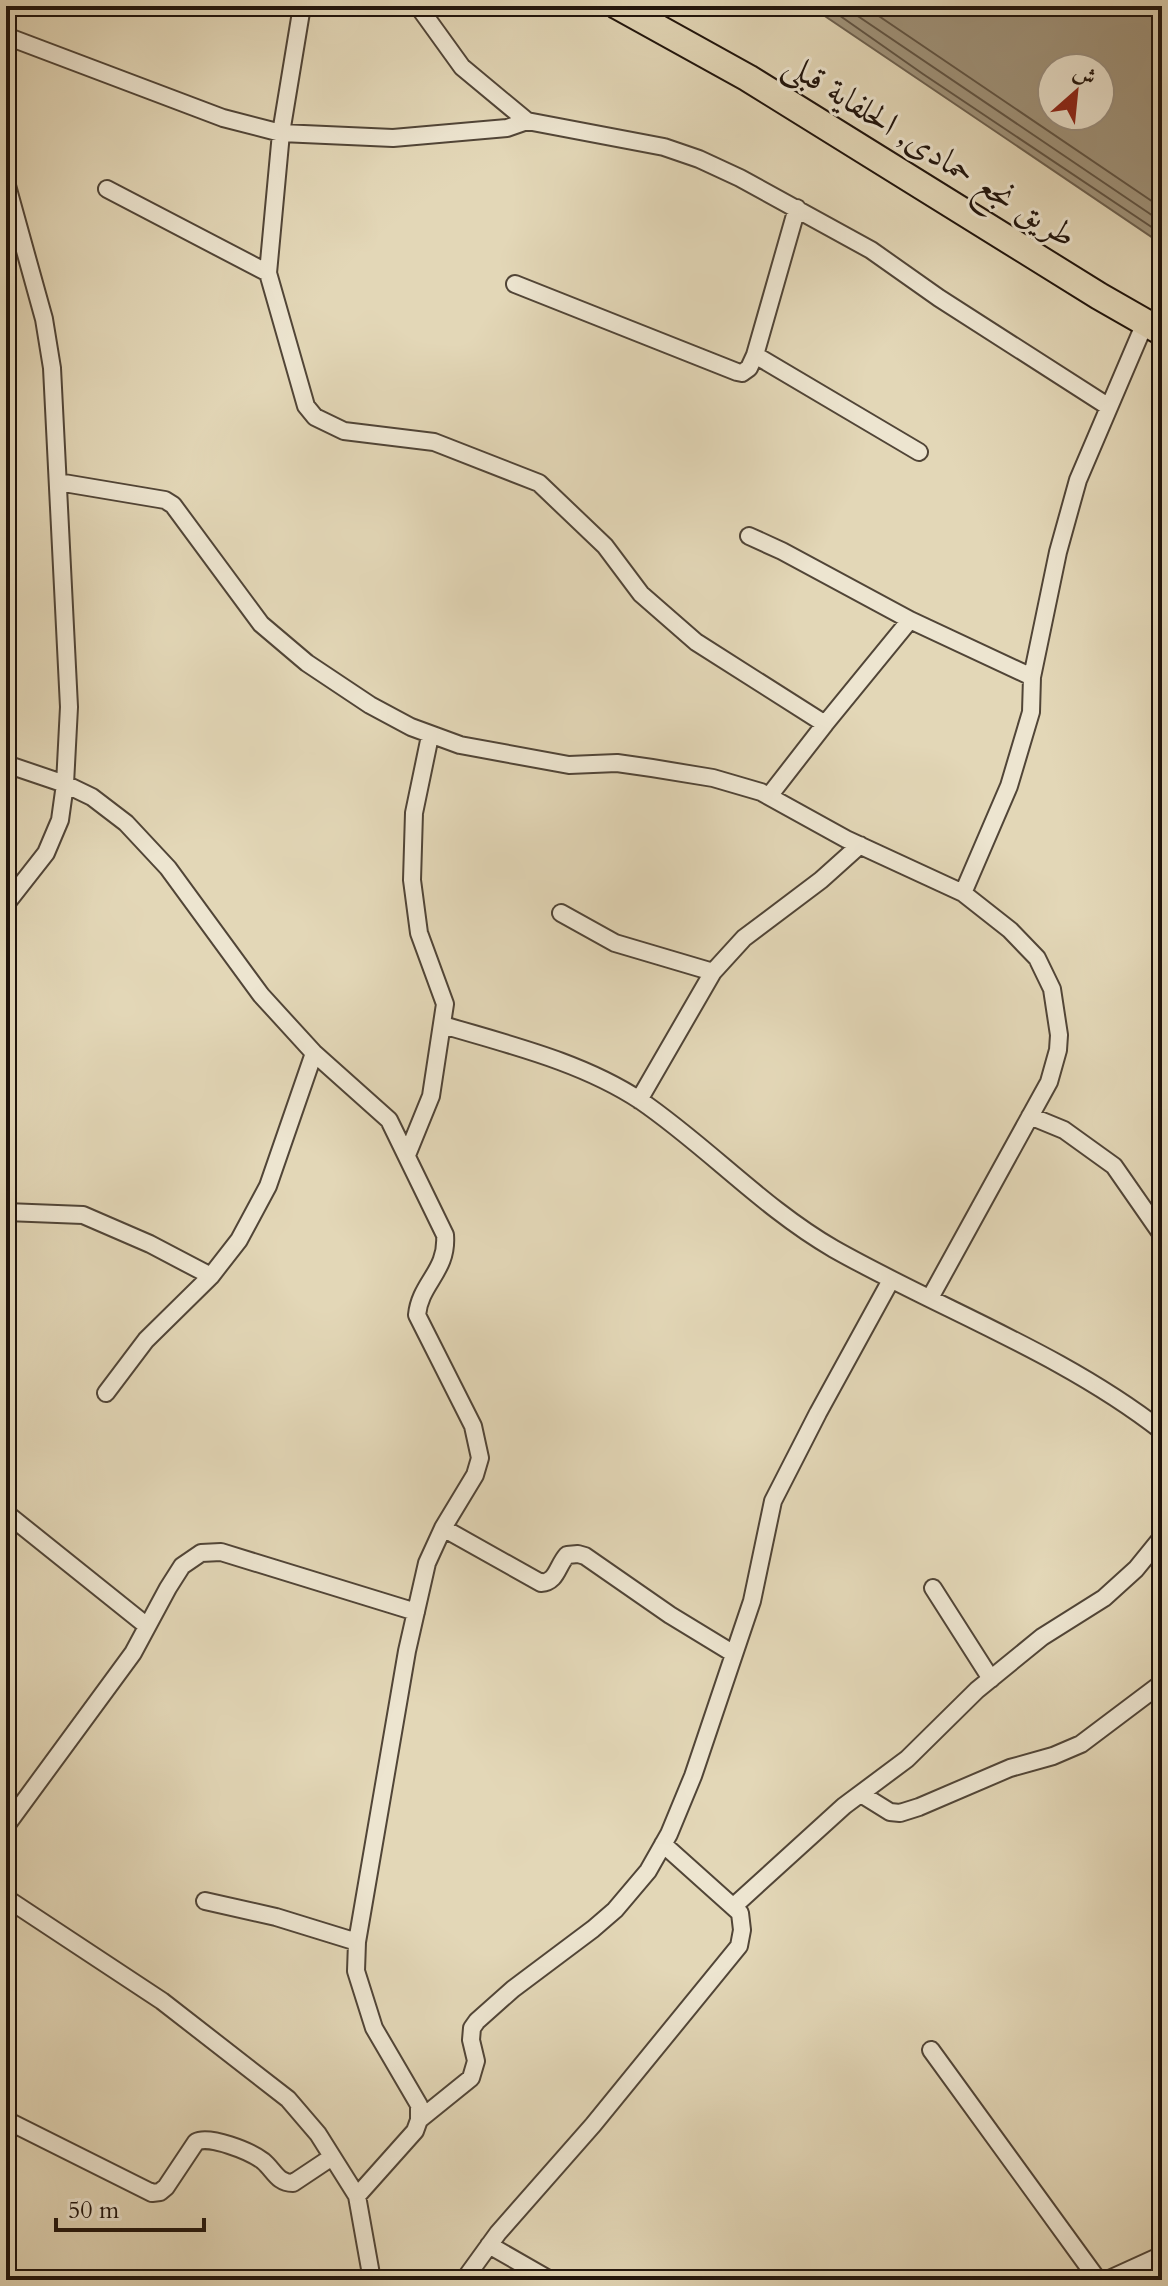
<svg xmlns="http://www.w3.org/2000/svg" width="1168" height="2286" font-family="Cardo,Amiri,serif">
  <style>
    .water { fill: #a1957d; stroke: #6d6150; stroke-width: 2; fill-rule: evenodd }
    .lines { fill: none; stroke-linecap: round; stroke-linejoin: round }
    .shore { stroke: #605444; stroke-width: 2 }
    .street-casing { stroke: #514537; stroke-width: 20 }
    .primary-casing { stroke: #20140c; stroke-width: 30 }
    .street { stroke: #ede5d0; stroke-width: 16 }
    .primary { stroke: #e3d7b7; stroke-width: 26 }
    .labels { text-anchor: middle; stroke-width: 6; stroke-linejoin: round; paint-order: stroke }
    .street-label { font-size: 34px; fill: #20140c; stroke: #ede5d0 }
  </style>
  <rect width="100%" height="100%" fill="#e3d7b7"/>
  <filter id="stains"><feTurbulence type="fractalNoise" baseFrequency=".0025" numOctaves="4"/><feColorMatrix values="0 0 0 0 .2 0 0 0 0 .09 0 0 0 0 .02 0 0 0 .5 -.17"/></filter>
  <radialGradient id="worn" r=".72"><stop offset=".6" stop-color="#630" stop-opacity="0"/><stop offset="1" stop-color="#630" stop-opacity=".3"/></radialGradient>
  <path class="water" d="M810,6H1162V244ZM1052,68H1100V116H1052Z"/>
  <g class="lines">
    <path class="shore" d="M826,6L923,74L1162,234
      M843,6L1162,222
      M864,6L1162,208"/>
    <g class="street-casing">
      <path id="street" d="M302,6L281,133L268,273L306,406L315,417L344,431L434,442L539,483L605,546L641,594L696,642L825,724L769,796
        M418,6L462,67L527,121L664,147L699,159L740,178L871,250L939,298L1109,407
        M6,36L223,118L281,133L393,138L507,128L527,121
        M6,182L44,319L52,368L69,707L65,784L60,820L46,853L6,904
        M107,189L268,273
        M797,208L755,355L919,452
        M515,284L737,372L742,373L749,368L755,355
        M58,482L165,500L173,505L261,624L307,663L370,705L411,727L460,745L569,765L617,763L652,768L713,778L761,792L846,839L963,893L1010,930L1037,958L1052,989L1059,1035L1058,1050L1049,1082L930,1298
        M749,536L782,551L910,620
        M825,724L910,620L1032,677
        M6,764L65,784L92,797L126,823L168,868L261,995L314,1053L389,1120L445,1235C448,1271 420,1283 417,1315L473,1426L480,1458L475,1475L443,1528L427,1563L407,1651L357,1942L356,1971L374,2028L419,2105V2120L415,2131L357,2196L372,2280
        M963,893L1009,786L1031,712L1032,677L1058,552L1078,480L1145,323
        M561,913L615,943L713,972
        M443,1025C510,1045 582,1062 641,1101C708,1147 763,1208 834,1249C942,1310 1062,1353 1162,1431
        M639,1100L713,972L744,938L821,880L860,845
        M1030,1116L1064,1130L1114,1166L1162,1235
        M407,1155L431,1096L445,1004L419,933L412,880L414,813L430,736
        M6,1212L83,1215L150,1244L211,1276
        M106,1393L146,1340L211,1276L239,1240L268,1186L314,1053
        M6,1513L147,1626
        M443,1528L541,1583C557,1582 557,1566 567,1555L578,1554L585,1556L670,1615L734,1654
        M933,1588L991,1679
        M861,1794L890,1812L900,1813L919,1807L1010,1768L1053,1756L1081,1744L1162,1683
        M6,1826L133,1653L168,1588L182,1566L201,1553L221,1552L416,1612
        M6,1898L162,2001L288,2099L318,2134L357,2196
        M205,1901L276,1917L357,1942
        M734,1906L844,1806L907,1759L977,1690L1042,1637L1104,1598L1136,1569L1162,1537
        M931,2050L1098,2280
        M6,2120L152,2193L160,2192L166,2187L196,2142C209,2135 250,2151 263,2161C274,2170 277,2183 293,2183L332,2157
        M419,2120L471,2078L476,2061L471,2040L472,2028L477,2021L513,1989L593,1929L615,1910L648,1871L669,1834L693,1776L752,1601L773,1501L818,1413L891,1280
        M489,2245L550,2280
        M464,2280L498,2233L593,2125L739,1946L742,1930L740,1913L663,1844
        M1107,2280L1162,2255"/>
    </g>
    <g class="primary-casing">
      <path id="primary" d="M618,6L748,78L1099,296L1162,332"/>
    </g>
    <use href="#street" class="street"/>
    <use href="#primary" class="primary"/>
  </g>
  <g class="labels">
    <g class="street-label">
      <text transform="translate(931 149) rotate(32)" y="12">طريق نجع حمادى, الحلفاية قبلى</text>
    </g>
  </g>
  <rect width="1168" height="2286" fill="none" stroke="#e3d7b7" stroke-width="32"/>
  <rect x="8" y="8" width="1152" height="2270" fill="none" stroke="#20140c" stroke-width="4"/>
  <rect x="16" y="16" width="1136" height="2254" fill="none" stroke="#20140c" stroke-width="2"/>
  <g transform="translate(1076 92) rotate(27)"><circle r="38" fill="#ede5d0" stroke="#9b9182" stroke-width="2"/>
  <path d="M0-6L14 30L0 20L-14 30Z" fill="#8f2418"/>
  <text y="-12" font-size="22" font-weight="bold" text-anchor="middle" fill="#20140c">ش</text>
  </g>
  <path d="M56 2218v12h148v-12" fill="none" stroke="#20140c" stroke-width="4"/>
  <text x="68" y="2218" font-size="24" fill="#20140c" stroke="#ede5d0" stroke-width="6" paint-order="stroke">50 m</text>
  <rect width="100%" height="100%" filter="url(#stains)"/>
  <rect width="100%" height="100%" fill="url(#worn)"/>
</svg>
